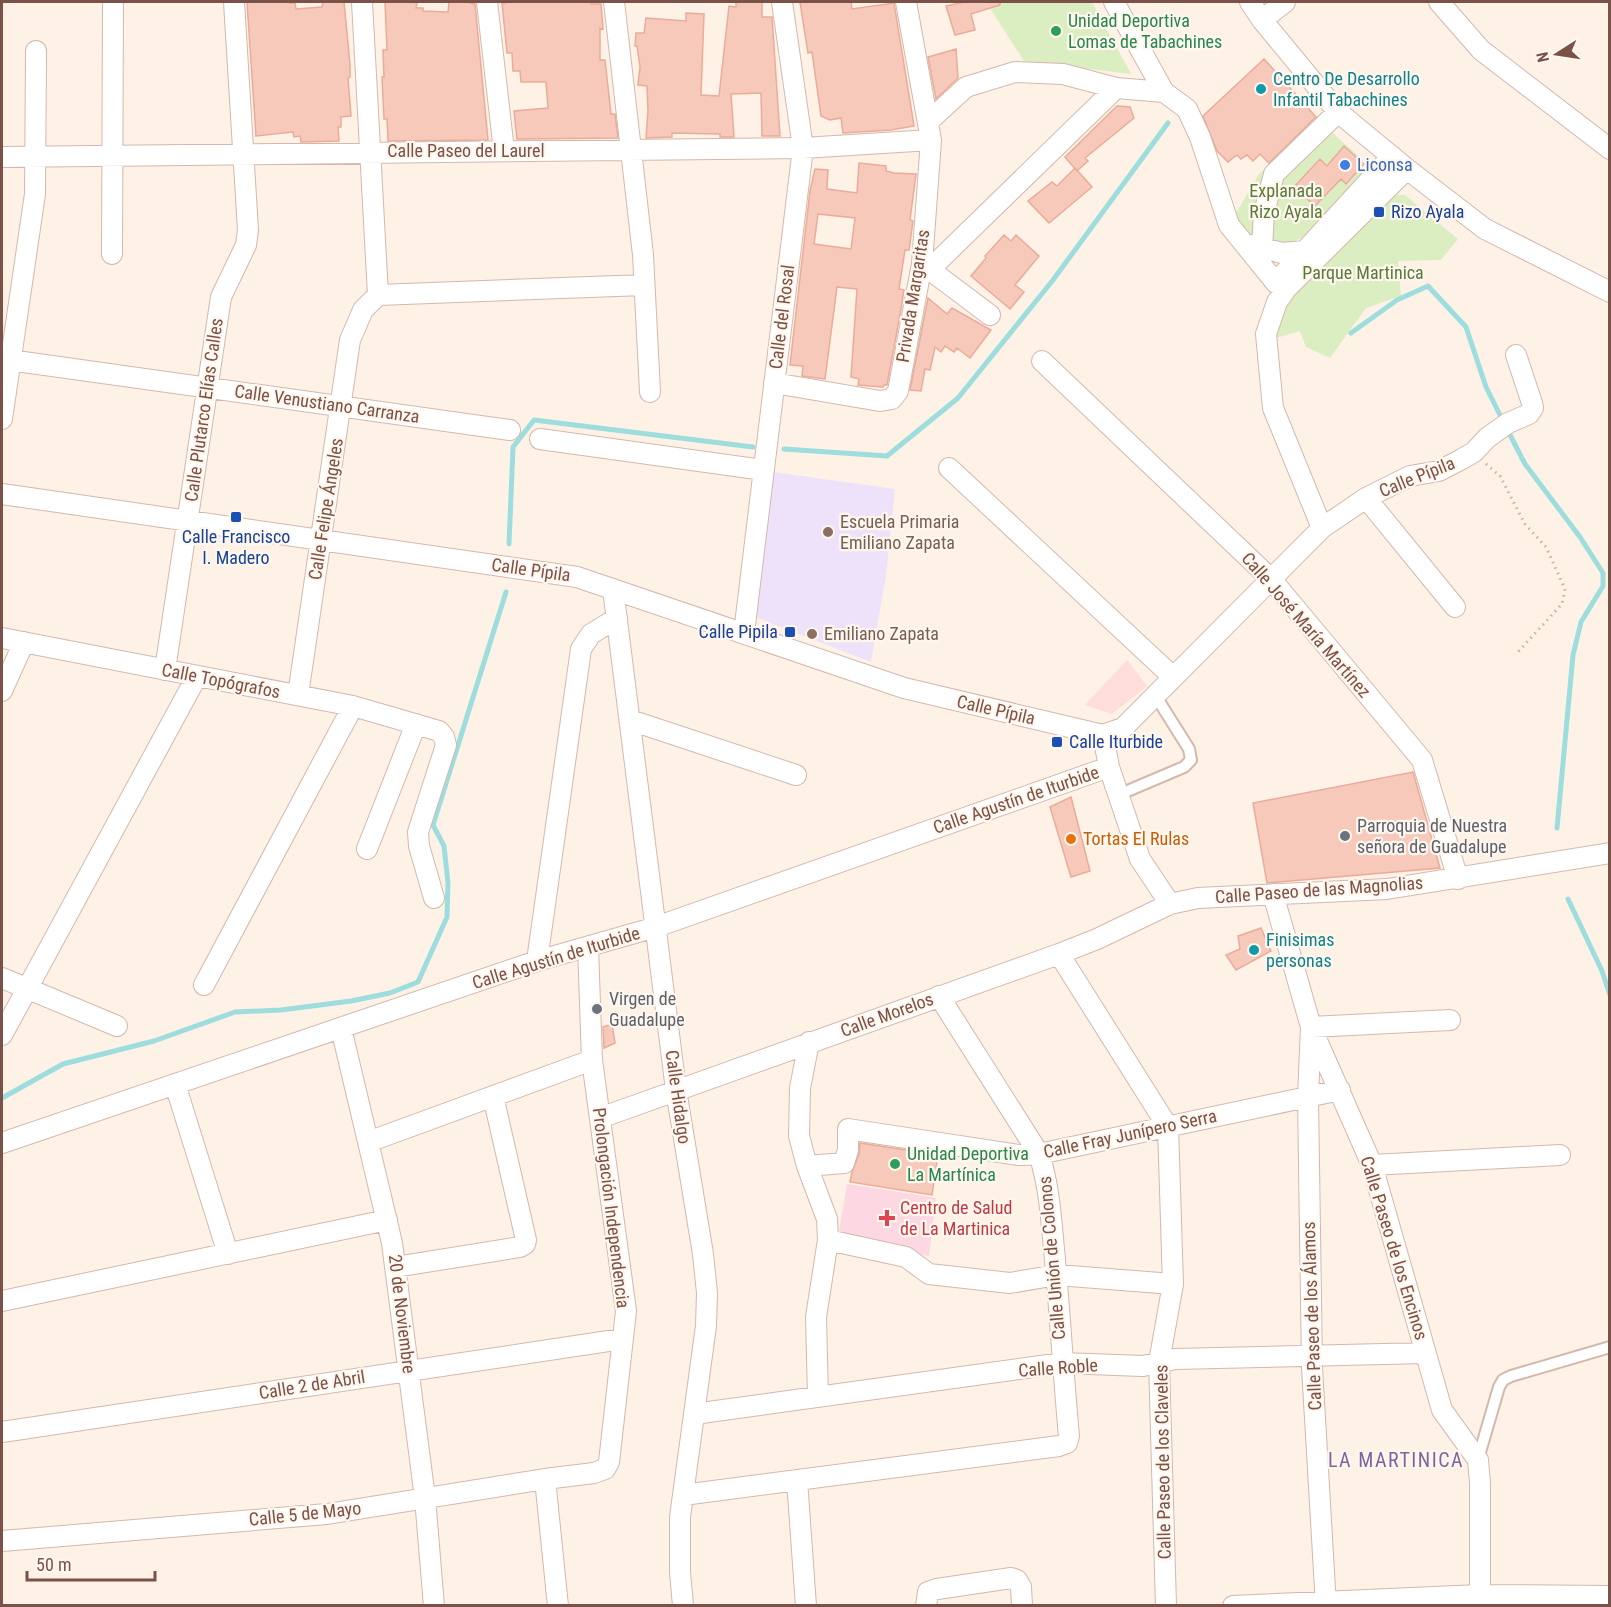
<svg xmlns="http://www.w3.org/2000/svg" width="1611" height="1607" font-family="'Roboto Condensed',sans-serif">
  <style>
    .commercial { fill: #ffded9 }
    .education { fill: #eee2fb }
    .medical { fill: #fdd8e2 }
    .green { fill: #dbeec2 }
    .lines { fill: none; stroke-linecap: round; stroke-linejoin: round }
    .stream { stroke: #9ddddd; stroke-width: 5 }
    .building { fill: #f6c9bb; stroke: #ebab99; stroke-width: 1.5; fill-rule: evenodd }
    .lane-casing { stroke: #d4b8ad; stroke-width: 14 }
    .street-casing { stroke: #d4b8ad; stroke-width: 22 }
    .path { stroke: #dcab9d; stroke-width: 3; stroke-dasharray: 1.5 4.5; stroke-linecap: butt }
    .lane { stroke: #fff; stroke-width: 10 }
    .street { stroke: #fff; stroke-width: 20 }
    .leisure-dot { fill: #2e9e5b; stroke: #fff6ee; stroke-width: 2 }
    .culture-dot { fill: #0f9aa8; stroke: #fff6ee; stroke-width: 2 }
    .shop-dot { fill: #3f7fe0; stroke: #fff6ee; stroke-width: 2 }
    .transit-dot { fill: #1a4fb4; stroke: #fff6ee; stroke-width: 2 }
    .education-dot { fill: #8d6e63; stroke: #fff6ee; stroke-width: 2 }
    .worship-dot { fill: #6b7280; stroke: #fff6ee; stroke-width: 2 }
    .food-dot { fill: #e8710a; stroke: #fff6ee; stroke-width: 2 }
    .health-dot { fill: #e0444e; stroke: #fff6ee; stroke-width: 2 }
    .labels { text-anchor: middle; stroke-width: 4.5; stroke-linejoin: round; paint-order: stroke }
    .leisure-label { font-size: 18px; fill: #27864d; stroke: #fff6ee; text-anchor: start }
    .culture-label { font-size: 18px; fill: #0d838f; stroke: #fff6ee; text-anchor: start }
    .street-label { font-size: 18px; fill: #7b5247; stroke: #fff6ee }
    .shop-label { font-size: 18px; fill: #366cbe; stroke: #fff6ee; text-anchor: start }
    .park-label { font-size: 18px; fill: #587b3c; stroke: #fff6ee }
    .transit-label { font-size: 18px; fill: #164399; stroke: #fff6ee; text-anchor: start }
    .education-label { font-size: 18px; fill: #785e54; stroke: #fff6ee; text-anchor: start }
    .worship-label { font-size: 18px; fill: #5b616d; stroke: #fff6ee; text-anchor: start }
    .food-label { font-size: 18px; fill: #c56008; stroke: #fff6ee; text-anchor: start }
    .health-label { font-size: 18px; fill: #be3a42; stroke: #fff6ee; text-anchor: start }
    .neighbourhood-label { font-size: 20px; letter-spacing: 1.5px; fill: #81639e; stroke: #fff6ee }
  </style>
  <rect width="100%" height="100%" fill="#fef1e6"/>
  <path class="commercial" d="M1127,660L1147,686L1112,714L1085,705Z"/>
  <path class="education" d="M773,472L895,489L886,575L871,662L755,617Z"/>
  <path class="medical" d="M847,1184L936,1198L929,1256L838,1237Z"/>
  <path class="green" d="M986,2H1092L1131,74L1024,61Z
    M1317,119L1363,160V174L1304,237L1284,245L1247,237L1232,220L1259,174Z
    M1390,195H1405L1458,239L1441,260L1398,261L1401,296L1366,308L1330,358L1306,347L1300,331L1276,338L1275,321L1282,306Z"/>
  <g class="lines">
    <path class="stream" d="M1351,333L1397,300L1428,286L1466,327L1486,387L1503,421
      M1507,429L1525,464L1580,537L1603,573V586L1581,622L1573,655L1557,828
      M784,449L887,456L958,398L1053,280L1168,123
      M509,544L513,447L534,420L753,447
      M1568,899L1602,971L1610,995
      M2,1098L63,1064L154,1041L235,1012L281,1010L351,1001L390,993L418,982L447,917L448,883L444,846L433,825L506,592"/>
  </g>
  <path class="building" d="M247,2H290V3H295L296,9L322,7L323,2H344L350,64V77L348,78L351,116L341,117V127H338L339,141L301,142L300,136L294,137L293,132L256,136Z
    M385,2H412L417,3L416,8H423V11L448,12L449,2H470V3L475,4L488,140L388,141L387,119H384L382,77H384L383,50H387Z
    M505,2H591V4H601L603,29L600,28V60H605L611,114H615L618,138L517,139L514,111L548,108L546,82H521L520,71H513L512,53H507L502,3H505Z
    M736,2H762V17H772L780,136H762L761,93L731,94L734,137H720V134L672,133V137L646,138L648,111L647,86L638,85L640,67L637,46H635L636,33H644L646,18L686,21V13L704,14L701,95L719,96L729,6L736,7Z
    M800,2H851L852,9L894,3L914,126L891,130L843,133L841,118L830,120L821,116L812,52L808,53Z
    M964,2H1000V5L971,14L975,30L955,35L946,6Z
    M956,49L958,78L936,99L928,57Z
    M1264,59L1316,117L1269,163L1260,154L1253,161L1247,155L1241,159L1237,155L1228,162L1217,151L1203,116Z
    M1117,106L1130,107L1134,118L1085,158L1088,161L1077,171L1065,157Z
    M1344,146L1364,164L1346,184L1341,179L1315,206L1294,187L1320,159L1327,166Z
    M859,163L886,166V171L894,173L916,174L910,220L913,221L911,236L909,250H905L899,289L904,290L901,309L887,385H884L883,387L858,385L859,379L851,377L857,289L837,287L825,379L802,376L803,366L790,365L810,191L815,169L828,170L827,189L857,193ZM818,214L855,218L851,249L814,244Z
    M1075,168L1092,187L1049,223L1028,201L1052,182L1057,186Z
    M1004,235L1011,241L1016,235L1039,256L1015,285L1024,292L1010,309L971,276L986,258L985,256Z
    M928,298L947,314L952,308L991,330L970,358L957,348L954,352L945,346L941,352L935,347L930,370L925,369L921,391L910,390Z
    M1413,772L1440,868L1267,883L1253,803Z
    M1071,797L1090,871L1071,877L1050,807Z
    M1261,928L1271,951L1236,970L1226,955L1240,949L1238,936Z
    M612,1024L615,1043L604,1048L603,1027Z
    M860,1143L938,1155L932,1195L850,1182L852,1172L859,1154Z"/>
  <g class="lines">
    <g class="lane-casing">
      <path id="lane" d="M1118,795L1184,767L1191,760L1189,749L1155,695
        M1478,1459L1499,1387L1503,1380L1511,1376L1610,1347"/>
    </g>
    <g class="street-casing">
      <path id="street" d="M362,2L378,295
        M487,2L504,151
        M614,2L643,255L650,392
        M1114,2L1164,92L1187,109L1200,137L1229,225L1276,283L1286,289
        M1250,2L1262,20L1338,112L1407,169L1485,229L1610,292
        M1439,2L1481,50L1610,149
        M1262,20L1285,2
        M929,121L966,87L1015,72L1063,74L1116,88L1164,92
        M2,157L803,148L931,140
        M1251,245L1282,253L1304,251
        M1262,248L1264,213L1274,174L1338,112
        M112,254L113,2
        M922,264L990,315
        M930,269L1116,88
        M1280,278L1392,156
        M378,295L644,285
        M2,359L510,430
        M1042,361L1271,579L1422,760L1458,879
        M774,383L880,401L892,399L898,391L922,264L931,140L906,2
        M2,419L35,194L36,51
        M540,439L764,470
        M949,468L1173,677
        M2,494L577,577L904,688L1103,735L1123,728L1322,528L1366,498L1410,476L1439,471L1462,459L1474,452L1487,438L1508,423L1529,414L1533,408L1532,403L1516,355
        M1366,498L1455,607
        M1322,528L1273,408L1266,334L1277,302L1286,289L1407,169
        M613,589L676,1090L703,1254L707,1293L706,1326L680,1517V1572L683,1606
        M744,633L803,148L782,2
        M2,638L353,706L439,731L444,737L446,745L418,832L419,846L434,898
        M165,670L221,297L246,245L248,230L234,2
        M2,691L24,642
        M298,695L350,340L363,310L378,295
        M630,720L796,775
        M1103,735L1109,767L1140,859L1170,904
        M367,849L416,724
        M1273,894L1311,1027L1372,1165L1442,1410L1478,1460L1480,1483V1606
        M1059,954L1168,1127L1173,1284L1159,1362L1166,1606
        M537,961L581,649L591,634L617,618
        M2,978L117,1026
        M204,985L353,706
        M341,1028L392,1243L425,1498L434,1606
        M2,1035L197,676
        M809,1042L800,1088L799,1136L807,1166L827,1219L828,1240L816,1317L818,1397
        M175,1084L228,1254
        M600,1118L1059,954L1097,939L1170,904L1198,898L1387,889L1610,853
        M368,1142L592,1060
        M2,1143L537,961L656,927L1109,767
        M1372,1165L1560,1155
        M807,1166L844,1163L848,1150V1129L1019,1155L1039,1154L1340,1090
        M828,1240L906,1257L929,1274L1010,1283L1057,1275L1173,1284
        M395,1267L520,1247L525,1244L526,1240L493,1096
        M2,1301L387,1220
        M694,1414L1062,1363L1143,1366L1175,1359L1425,1353
        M2,1432L622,1339
        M545,1479L558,1606
        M797,1480L806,1606
        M683,1495L1059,1446L1067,1443L1069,1436C1063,1373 1060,1311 1054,1249C1051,1216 1049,1185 1039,1154L939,996
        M2,1541L327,1514L545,1479L594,1473L605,1469L609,1462L626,1311L592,1060L588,947
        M926,1606L928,1592L937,1589L1011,1578L1017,1580L1021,1587L1022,1606
        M1233,1606L1480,1595L1610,1596
        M1326,1606L1312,1367L1308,1097L1311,1027L1450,1020"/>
    </g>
    <path class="path" d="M1486,464L1500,476L1525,524L1546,547L1565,589L1562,604L1517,653"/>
    <use href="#lane" class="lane"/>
    <use href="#street" class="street"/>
  </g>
  <g class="leisure-dot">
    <circle cx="1056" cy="31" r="6"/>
    <circle cx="895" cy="1164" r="6"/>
  </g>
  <g class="culture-dot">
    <circle cx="1261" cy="89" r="6"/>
    <circle cx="1254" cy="950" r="6"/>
  </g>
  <circle class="shop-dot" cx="1345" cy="165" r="6"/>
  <g class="transit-dot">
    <rect x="1373" y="206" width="12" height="12" rx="3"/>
    <rect x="230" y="511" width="12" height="12" rx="3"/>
    <rect x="784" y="626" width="12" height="12" rx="3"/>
    <rect x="1051" y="736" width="12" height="12" rx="3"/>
  </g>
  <g class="education-dot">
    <circle cx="828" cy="532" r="6"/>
    <circle cx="812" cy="634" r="6"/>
  </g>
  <g class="worship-dot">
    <circle cx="1345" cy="836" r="6"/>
    <circle cx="597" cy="1009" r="6"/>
  </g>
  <circle class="food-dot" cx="1071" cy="839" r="6"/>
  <path class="health-dot" d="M884 1209h6v6h6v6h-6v6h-6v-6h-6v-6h6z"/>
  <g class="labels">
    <g class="leisure-label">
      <text x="1068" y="27">Unidad Deportiva<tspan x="1068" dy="21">Lomas de Tabachines</tspan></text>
      <text x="907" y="1160">Unidad Deportiva<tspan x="907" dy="21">La Martínica</tspan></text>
    </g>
    <g class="culture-label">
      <text x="1273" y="85">Centro De Desarrollo<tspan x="1273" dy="21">Infantil Tabachines</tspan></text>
      <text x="1266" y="946">Finisimas<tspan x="1266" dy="21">personas</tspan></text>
    </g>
    <g class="street-label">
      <text x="466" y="157">Calle Paseo del Laurel</text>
      <text transform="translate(913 296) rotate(-81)" y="6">Privada Margaritas</text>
      <text transform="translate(782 317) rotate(-83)" y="6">Calle del Rosal</text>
      <text transform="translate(327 404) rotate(8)" y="6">Calle Venustiano Carranza</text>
      <text transform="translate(204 410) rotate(-82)" y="6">Calle Plutarco Elías Calles</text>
      <text transform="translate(1417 477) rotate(-22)" y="6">Calle Pípila</text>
      <text transform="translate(326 509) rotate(-81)" y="6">Calle Felipe Ángeles</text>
      <text transform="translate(531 570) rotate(8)" y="6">Calle Pípila</text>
      <text transform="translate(1306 625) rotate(49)" y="6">Calle José María Martínez</text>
      <text transform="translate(221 681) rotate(11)" y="6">Calle Topógrafos</text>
      <text transform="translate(996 710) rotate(13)" y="6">Calle Pípila</text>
      <text transform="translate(1016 800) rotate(-19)" y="6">Calle Agustín de Iturbide</text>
      <text transform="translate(1319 890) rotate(-4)" y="6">Calle Paseo de las Magnolias</text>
      <text transform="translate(556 958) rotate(-17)" y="6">Calle Agustín de Iturbide</text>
      <text transform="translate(887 1015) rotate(-20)" y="6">Calle Morelos</text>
      <text transform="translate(678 1097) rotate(82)" y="6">Calle Hidalgo</text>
      <text transform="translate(1130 1134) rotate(-12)" y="6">Calle Fray Junípero Serra</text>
      <text transform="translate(611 1208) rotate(83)" y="6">Prolongación Independencia</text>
      <text transform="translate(1394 1248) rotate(73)" y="6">Calle Paseo de los Encinos</text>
      <text transform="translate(1052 1258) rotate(-95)" y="6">Calle Unión de Colonos</text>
      <text transform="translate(402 1314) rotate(83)" y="6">20 de Noviembre</text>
      <text transform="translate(1312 1316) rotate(-92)" y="6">Calle Paseo de los Álamos</text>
      <text transform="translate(1058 1368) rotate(-4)" y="6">Calle Roble</text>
      <text transform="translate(312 1385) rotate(-9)" y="6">Calle 2 de Abril</text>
      <text transform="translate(1163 1462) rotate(-91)" y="6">Calle Paseo de los Claveles</text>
      <text transform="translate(305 1514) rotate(-6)" y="6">Calle 5 de Mayo</text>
    </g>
    <g class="shop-label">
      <text x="1357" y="171">Liconsa</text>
    </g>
    <g class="park-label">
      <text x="1286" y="197">Explanada<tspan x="1286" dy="21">Rizo Ayala</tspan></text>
      <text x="1363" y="279">Parque Martinica</text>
    </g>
    <g class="transit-label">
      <text x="1391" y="218">Rizo Ayala</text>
      <text x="236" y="543" text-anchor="middle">Calle Francisco<tspan x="236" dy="21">I. Madero</tspan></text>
      <text x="778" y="638" text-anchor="end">Calle Pipila</text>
      <text x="1069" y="748">Calle Iturbide</text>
    </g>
    <g class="education-label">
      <text x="840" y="528">Escuela Primaria<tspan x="840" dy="21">Emiliano Zapata</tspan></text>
      <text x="824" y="640">Emiliano Zapata</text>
    </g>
    <g class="worship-label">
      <text x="1357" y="832">Parroquia de Nuestra<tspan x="1357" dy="21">señora de Guadalupe</tspan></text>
      <text x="609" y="1005">Virgen de<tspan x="609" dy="21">Guadalupe</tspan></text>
    </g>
    <g class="food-label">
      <text x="1083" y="845">Tortas El Rulas</text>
    </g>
    <g class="health-label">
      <text x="900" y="1214">Centro de Salud<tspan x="900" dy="21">de La Martinica</tspan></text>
    </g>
    <g class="neighbourhood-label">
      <text x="1396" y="1467">LA MARTINICA</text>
    </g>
  </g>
  <rect width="1611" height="1607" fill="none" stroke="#7b5247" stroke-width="6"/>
  <g transform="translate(1557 54) rotate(258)" stroke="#fff6ee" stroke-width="4.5" paint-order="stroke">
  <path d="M0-4.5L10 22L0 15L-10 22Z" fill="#7b5247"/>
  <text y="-9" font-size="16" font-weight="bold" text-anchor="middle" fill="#7b5247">N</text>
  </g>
  <path d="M27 1571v9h128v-9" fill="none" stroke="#7b5247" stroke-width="3"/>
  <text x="36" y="1571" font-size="18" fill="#7b5247" stroke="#fff6ee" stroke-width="4.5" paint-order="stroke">50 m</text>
</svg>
